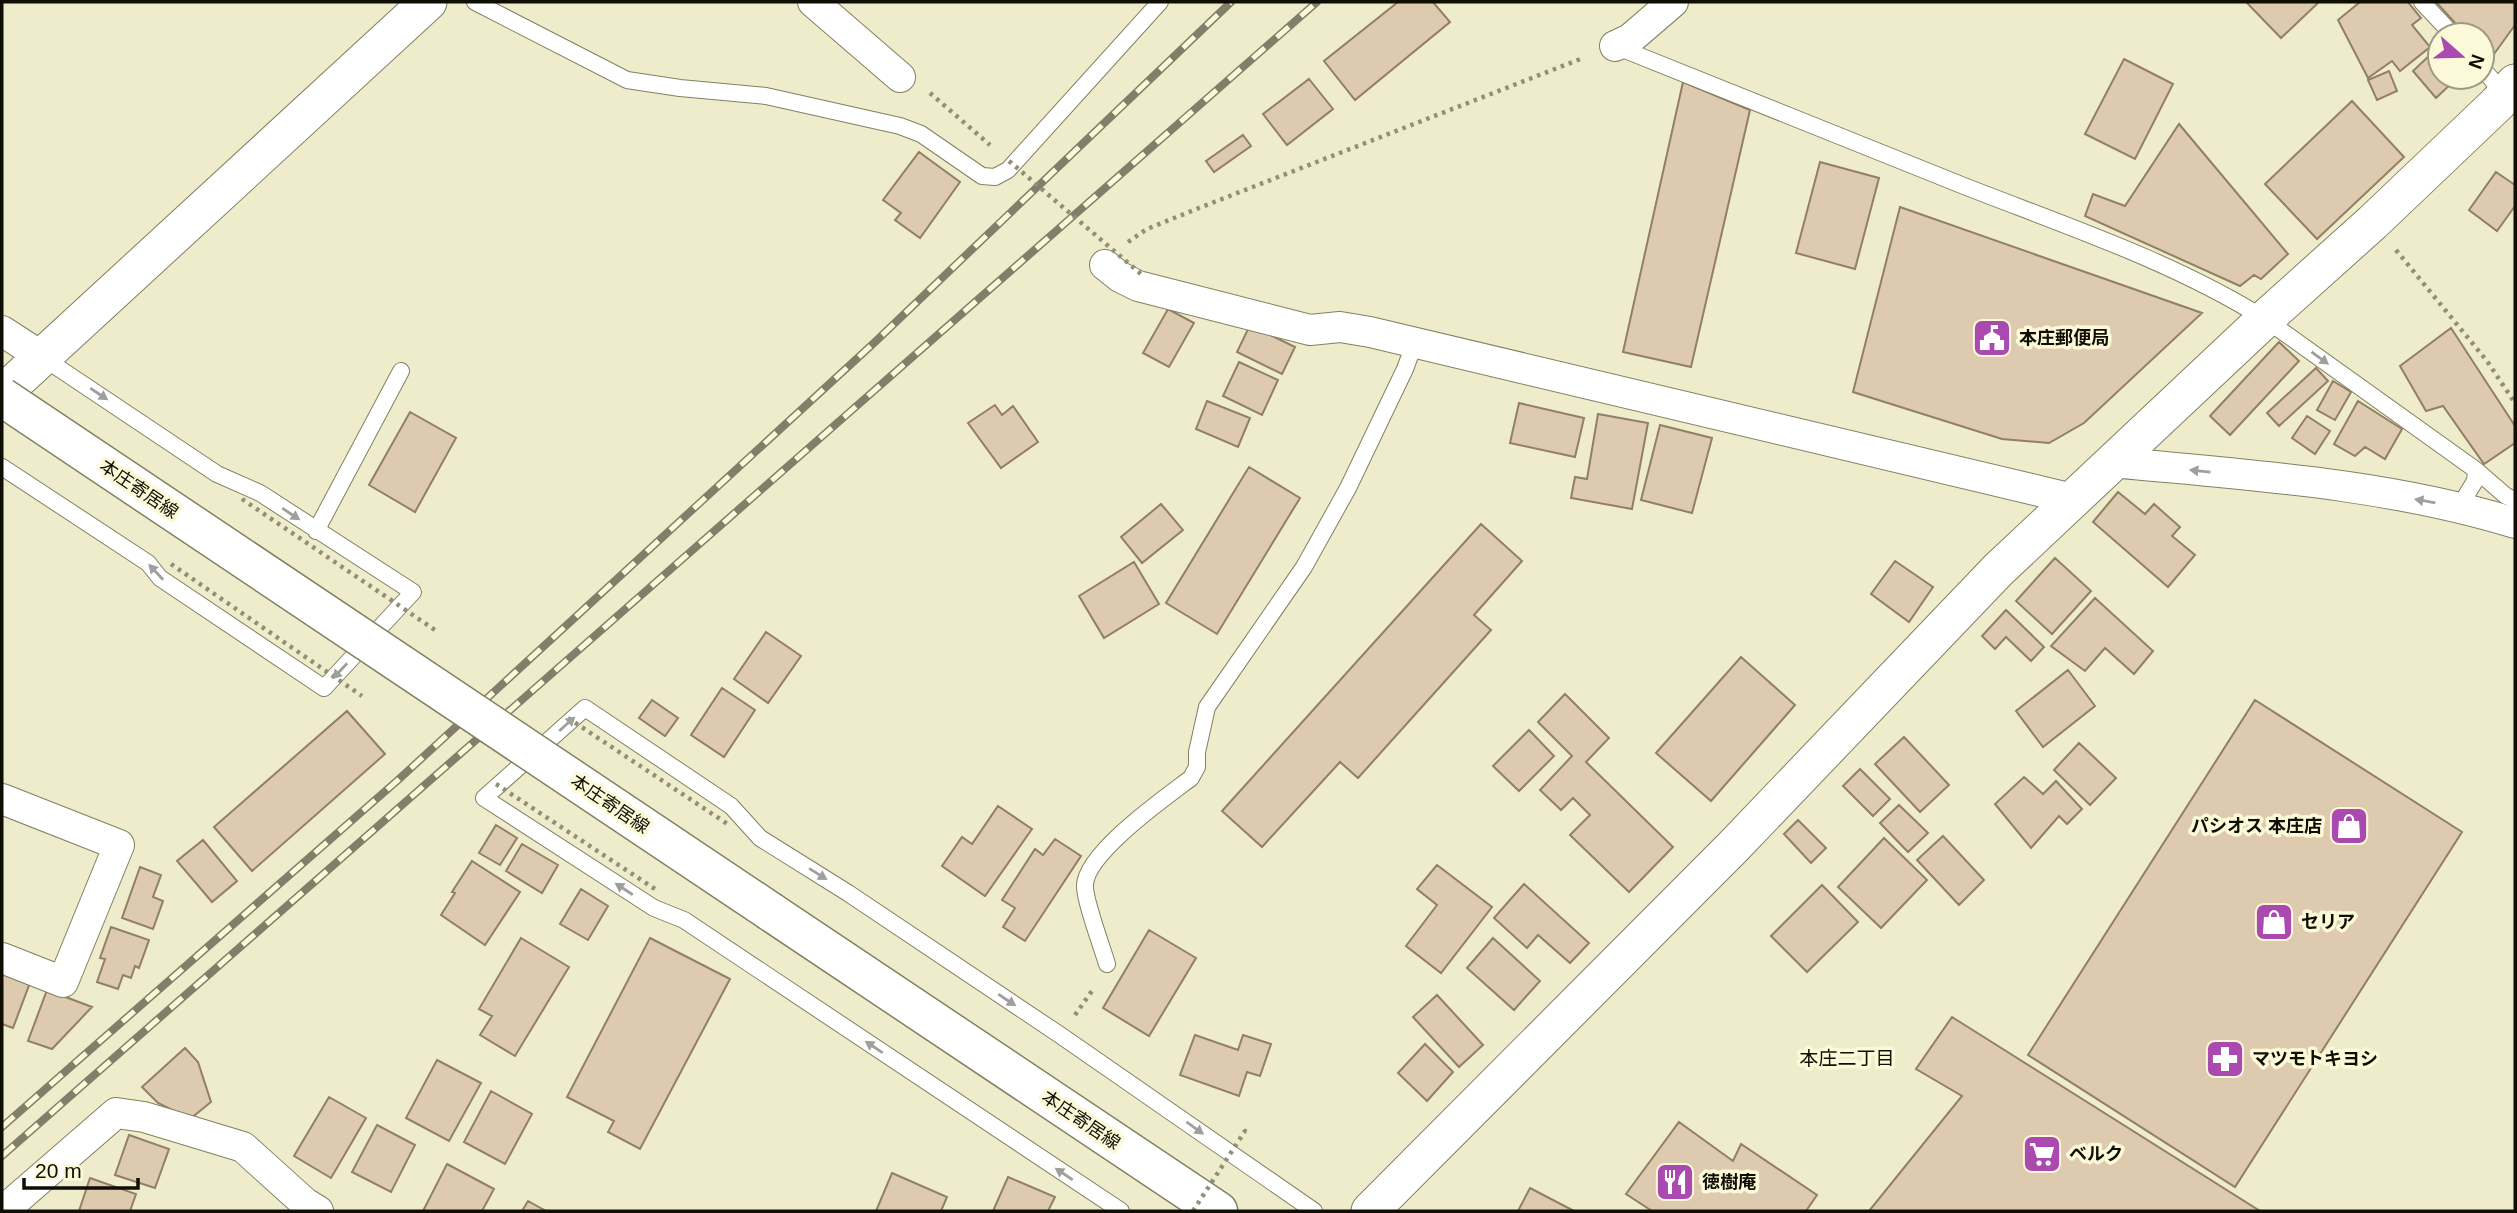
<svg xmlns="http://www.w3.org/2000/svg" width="2517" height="1213" font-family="Arial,'Noto Sans JP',sans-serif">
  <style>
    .building { fill: #decaaf; stroke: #917f66; stroke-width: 2 }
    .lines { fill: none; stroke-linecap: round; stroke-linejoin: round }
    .service-casing { stroke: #828062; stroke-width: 18 }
    .minor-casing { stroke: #828062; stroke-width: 32 }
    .tertiary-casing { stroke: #828062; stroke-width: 39 }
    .primary-casing { stroke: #828062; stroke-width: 41 }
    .path { stroke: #918f78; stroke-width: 4.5; stroke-dasharray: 3.5 5; stroke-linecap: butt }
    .service { stroke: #fff; stroke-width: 16 }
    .minor { stroke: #fff; stroke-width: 30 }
    .tertiary { stroke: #fff; stroke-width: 37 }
    .primary { stroke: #fff; stroke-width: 38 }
    .rail-casing { stroke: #817f69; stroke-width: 8 }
    .rail { stroke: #fcf9d8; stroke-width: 5; stroke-dasharray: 16; stroke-linecap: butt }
    .primary-bridge-casing { stroke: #828062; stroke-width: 41; stroke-linecap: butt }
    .path-bridge { stroke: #918f78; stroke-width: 4.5; stroke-dasharray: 3.5 5; stroke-linecap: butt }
    .primary-bridge { stroke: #fff; stroke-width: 38 }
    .oneway { fill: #9f9f9b }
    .labels { text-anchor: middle; stroke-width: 7; stroke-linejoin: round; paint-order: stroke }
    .poi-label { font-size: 18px; font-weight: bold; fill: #0f0e04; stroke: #fcf9d8; text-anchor: start }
    .street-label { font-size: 18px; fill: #0f0e04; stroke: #fcf9d8 }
    .neighbourhood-label { font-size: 19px; fill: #0f0e04; stroke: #fcf9d8 }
  </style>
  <rect width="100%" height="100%" fill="#eeeccb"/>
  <path class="building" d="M1398,2H1433L1450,22L1355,100L1324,61Z
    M2246,2H2319L2281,38Z
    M2360,2H2408L2421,18L2412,25L2430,47L2400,71L2392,61L2368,78L2338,20Z
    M2436,2H2515V25L2489,61L2482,53V35H2466Z
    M2431,54L2440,64V77H2452L2455,80L2436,98L2413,71Z
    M2124,59L2173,84L2135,159L2085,134Z
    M2389,71L2397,91L2377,100L2368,80Z
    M1309,79L1333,109L1287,145L1263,114Z
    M1683,82L1750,110L1691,367L1623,352Z
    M2352,101L2404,157L2317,239L2265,184Z
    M2179,124L2288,254L2261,279L2254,275L2240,286L2085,216L2093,194L2125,206Z
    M1243,135L1251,146L1214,172L1206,161Z
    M919,152L960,182L920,238L895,220L901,213L883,200Z
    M1820,162L1879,178L1855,269L1796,253Z
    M2496,172L2515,185V206L2497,231L2469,210Z
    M1900,207L2202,313L2084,423L2049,443L2002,439L1853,392Z
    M1168,309L1194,323L1169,367L1143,353Z
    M1250,325L1295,347L1282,374L1237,352Z
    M2451,328L2515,426V443L2484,464L2443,406L2426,411L2400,366Z
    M2279,342L2299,361L2230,435L2210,416Z
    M1239,362L1278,380L1262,415L1223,396Z
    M2316,368L2328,381L2279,426L2267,413Z
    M2333,381L2351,392L2335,420L2317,410Z
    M1207,401L1250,418L1238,447L1196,429Z
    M2358,401L2402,429L2385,459L2365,447L2355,456L2334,444Z
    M1519,403L1584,418L1575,457L1510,443Z
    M995,405L1002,415L1013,406L1038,442L1001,468L968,423Z
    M410,412L456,438L415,512L369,485Z
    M1598,414L1648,423L1632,509L1571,498L1575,477L1587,479Z
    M2307,416L2330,431L2315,454L2292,438Z
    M1660,425L1712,438L1692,513L1641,500Z
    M1249,467L1300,498L1217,634L1166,603Z
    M2118,492L2145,514L2154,504L2180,527L2172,536L2195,555L2168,587L2093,522Z
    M1161,504L1183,530L1142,563L1121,537Z
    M1481,524L1522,561L1474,615L1491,630L1358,778L1340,762L1262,847L1222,811Z
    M2055,558L2091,591L2052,634L2016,601Z
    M1895,561L1933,587L1909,622L1871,594Z
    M1134,562L1159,604L1104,638L1079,596Z
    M2095,598L2153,651L2134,674L2105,648L2085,671L2051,646Z
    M2006,610L2044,647L2031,661L2006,637L1995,649L1982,636Z
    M766,632L801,656L768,703L734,679Z
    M1741,657L1795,705L1711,801L1656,753Z
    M2068,670L2095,706L2043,747L2016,711Z
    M722,688L755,710L724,757L691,735Z
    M1565,694L1609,738L1586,762L1673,847L1629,892L1570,835L1590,815L1573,798L1561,810L1540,790L1572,756L1538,722Z
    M652,700L678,718L665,736L639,718Z
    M2255,700L2462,832L2235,1187L2028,1055Z
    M347,711L385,754L252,871L214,827Z
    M1529,730L1554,756L1519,791L1493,766Z
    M1904,737L1949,785L1920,812L1875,764Z
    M2079,743L2116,778L2090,805L2054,770Z
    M1860,769L1890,799L1873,816L1843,786Z
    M2024,777L2043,794L2056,781L2082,809L2067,824L2059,816L2031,848L1995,804Z
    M1899,805L1928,833L1908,852L1880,823Z
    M998,806L1032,829L985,896L942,866L962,837L972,844Z
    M1798,820L1826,848L1811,863L1784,834Z
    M496,825L517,838L500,865L479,853Z
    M1943,836L1984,880L1959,905L1917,860Z
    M1884,838L1927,880L1881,928L1838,887Z
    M1055,839L1081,856L1025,941L1003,927L1015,908L1002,900L1035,849L1043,855Z
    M203,840L237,881L212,902L177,861Z
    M522,844L558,865L542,893L506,871Z
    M472,861L520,892L485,945L441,915L455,893L452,892Z
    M1437,865L1492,907L1441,973L1406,946L1437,905L1417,889Z
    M140,867L161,875L153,897L163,901L153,929L122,918Z
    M1524,884L1589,943L1570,963L1538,935L1527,948L1494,918Z
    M1822,885L1858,922L1807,972L1771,936Z
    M581,889L608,906L588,940L560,924Z
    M111,927L149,940L139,968L135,966L131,978L123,975L118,989L97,982L105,959L100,958Z
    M1149,930L1196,958L1149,1036L1103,1008Z
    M521,938L569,967L515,1056L480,1035L492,1016L479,1009Z
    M650,938L730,979L640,1149L608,1132L614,1121L567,1097Z
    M1493,938L1540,981L1514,1010L1467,968Z
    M2,969L31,980L13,1028L2,1024Z
    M47,990L92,1007L52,1049L28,1041Z
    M1437,995L1483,1045L1459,1067L1413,1017Z
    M1952,1017L2260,1211H1869L1962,1096L1916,1069Z
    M1195,1035L1238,1050L1243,1035L1271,1044L1260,1076L1247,1072L1239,1096L1180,1075Z
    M1425,1044L1453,1072L1427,1101L1398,1073Z
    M185,1048L198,1062L211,1102L190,1119L158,1103L142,1087Z
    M437,1060L481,1083L449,1141L406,1118Z
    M491,1091L532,1114L505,1164L464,1142Z
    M329,1097L366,1118L331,1178L294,1156Z
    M1679,1122L1733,1161L1741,1144L1817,1195L1806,1211H1652L1626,1194Z
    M377,1125L415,1145L391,1192L352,1172Z
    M129,1135L169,1149L155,1188L115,1175Z
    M447,1164L494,1189L482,1211H423Z
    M892,1173L947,1197L941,1211H876Z
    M1008,1177L1055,1197L1048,1211H993Z
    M90,1178L136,1194L130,1211H79Z
    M1530,1188L1574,1211H1518Z
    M528,1201L546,1211H522Z"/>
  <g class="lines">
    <g class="service-casing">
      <path id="service" d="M475,2L627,80L680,88L766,96L900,126L921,134L982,176L995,177L1008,170L1160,2
        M2422,2L2453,35
        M1615,46C1732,92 1847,140 1964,186C2066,226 2172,261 2265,319L2476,470L2475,481L2459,507
        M2482,68L2505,95
        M2,467L148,563L160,578L324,688L413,592L260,493L217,474L42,357
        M2476,470L2506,496L2515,500
        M316,531L401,371
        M1107,964C1102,947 1084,899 1085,885C1086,853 1166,797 1191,778L1197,767V752L1207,707L1304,567L1348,488L1405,369L1415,342
        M1121,1211L684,920L654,908L484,798L585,708L731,806L760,838L848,893L1060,1035L1314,1211"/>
    </g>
    <g class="minor-casing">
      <path id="minor" d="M813,2L900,77
        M1615,46L1630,39L1673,2
        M1105,265L1120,277L1138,286L1310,330L1340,327L1370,332L2073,499
        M2,331L42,357
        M2112,462C2246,475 2385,483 2515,523
        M2,799L119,845L63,982L2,958
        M3,1211L116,1113L144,1117L243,1147L305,1203L318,1211"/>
    </g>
    <g class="tertiary-casing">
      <path id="tertiary" d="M2,394L428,2
        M1370,1211L1733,847L1998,570L2265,319L2373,222L2498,103L2515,83"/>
    </g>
    <g class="primary-casing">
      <path id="primary" d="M771,912L1218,1211"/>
    </g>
    <path class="path" d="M930,93L990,145
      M1128,242L1147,229L1204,206L1583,58
      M2396,250L2487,361L2515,403
      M1075,1015L1094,988"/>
    <use href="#service" class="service"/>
    <use href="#minor" class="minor"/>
    <use href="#tertiary" class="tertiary"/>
    <use href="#primary" class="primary"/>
    <g class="rail-casing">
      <path id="rail" d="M2,1127L398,780L875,342L1231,2
        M2,1156L1317,2"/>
    </g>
    <use href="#rail" class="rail"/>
    <g class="primary-bridge-casing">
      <path id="primary-bridge" d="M2,397L771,912"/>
    </g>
    <path class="path-bridge" d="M1009,161L1141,274
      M242,499L438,632
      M171,564L362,696
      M568,718L729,825
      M496,784L658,891
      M1193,1211L1245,1131L1250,1134"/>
    <use href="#primary-bridge" class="primary-bridge"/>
  </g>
  <defs><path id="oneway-solid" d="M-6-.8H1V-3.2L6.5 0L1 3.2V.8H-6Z" transform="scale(1.75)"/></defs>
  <g class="oneway">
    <use href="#oneway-solid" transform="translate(2320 358) rotate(36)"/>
    <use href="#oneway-solid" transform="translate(99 394) rotate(34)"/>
    <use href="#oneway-solid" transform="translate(2200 471) rotate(-174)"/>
    <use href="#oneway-solid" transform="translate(2425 501) rotate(-170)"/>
    <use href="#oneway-solid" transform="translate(291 514) rotate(34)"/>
    <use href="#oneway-solid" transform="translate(156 572) rotate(-133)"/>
    <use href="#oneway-solid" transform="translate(340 671) rotate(133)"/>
    <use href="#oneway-solid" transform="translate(567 724) rotate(-42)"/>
    <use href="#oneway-solid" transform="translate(818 874) rotate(32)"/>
    <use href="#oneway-solid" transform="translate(624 889) rotate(-147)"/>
    <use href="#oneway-solid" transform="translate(1007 1000) rotate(34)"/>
    <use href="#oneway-solid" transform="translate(874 1047) rotate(-146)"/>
    <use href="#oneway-solid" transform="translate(1195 1128) rotate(36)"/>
    <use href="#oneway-solid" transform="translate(1064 1174) rotate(-146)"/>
  </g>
  <defs>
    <g id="civic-square" transform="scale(2.0125)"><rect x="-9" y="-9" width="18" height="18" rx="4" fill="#aa49b0" stroke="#fcf9d8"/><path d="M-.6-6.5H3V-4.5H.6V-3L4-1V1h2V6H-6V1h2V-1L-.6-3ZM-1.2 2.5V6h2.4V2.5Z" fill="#fff"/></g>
    <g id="shop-square" transform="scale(2.0125)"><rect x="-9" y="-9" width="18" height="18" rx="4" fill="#aa49b0" stroke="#fcf9d8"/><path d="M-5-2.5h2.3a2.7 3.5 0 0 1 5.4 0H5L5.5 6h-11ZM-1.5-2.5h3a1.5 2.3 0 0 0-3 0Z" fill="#fff"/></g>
    <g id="pharmacy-square" transform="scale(2.0125)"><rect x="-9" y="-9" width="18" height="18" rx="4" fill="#aa49b0" stroke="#fcf9d8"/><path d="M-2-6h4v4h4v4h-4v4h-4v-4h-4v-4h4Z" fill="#fff"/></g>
    <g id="supermarket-square" transform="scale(2.0125)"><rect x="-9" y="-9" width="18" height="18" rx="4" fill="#aa49b0" stroke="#fcf9d8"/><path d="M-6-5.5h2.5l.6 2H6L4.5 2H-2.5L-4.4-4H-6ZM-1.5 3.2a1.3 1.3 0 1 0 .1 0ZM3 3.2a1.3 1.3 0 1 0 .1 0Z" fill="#fff"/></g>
    <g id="restaurant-square" transform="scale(2.0125)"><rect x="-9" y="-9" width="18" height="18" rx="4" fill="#aa49b0" stroke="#fcf9d8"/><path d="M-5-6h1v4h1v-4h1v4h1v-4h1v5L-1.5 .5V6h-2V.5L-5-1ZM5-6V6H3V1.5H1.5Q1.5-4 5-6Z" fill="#fff"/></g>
  </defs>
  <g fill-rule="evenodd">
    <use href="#civic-square" x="1992" y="338"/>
    <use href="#shop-square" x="2349" y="826"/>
    <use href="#shop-square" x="2274" y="922"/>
    <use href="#pharmacy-square" x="2225" y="1059"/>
    <use href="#supermarket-square" x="2042" y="1154"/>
    <use href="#restaurant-square" x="1675" y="1182"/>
  </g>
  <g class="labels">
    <g class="poi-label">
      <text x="2019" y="344">本庄郵便局</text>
      <text x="2322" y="832" text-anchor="end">パシオス 本庄店</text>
      <text x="2301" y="928">セリア</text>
      <text x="2252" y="1065">マツモトキヨシ</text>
      <text x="2069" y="1160">ベルク</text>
      <text x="1702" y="1188">徳樹庵</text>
    </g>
    <g class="street-label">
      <text transform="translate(139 489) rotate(34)" y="6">本庄寄居線</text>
      <text transform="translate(610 804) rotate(34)" y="6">本庄寄居線</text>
      <text transform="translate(1081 1120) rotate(34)" y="6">本庄寄居線</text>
    </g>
    <g class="neighbourhood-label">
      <text x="1847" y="1065">本庄二丁目</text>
    </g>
  </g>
  <rect width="2517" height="1213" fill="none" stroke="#0f0e04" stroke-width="7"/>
  <g transform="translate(2461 56) rotate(110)"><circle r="33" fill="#fcf9d8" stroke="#9d9b83" stroke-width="2"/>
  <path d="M0-5L12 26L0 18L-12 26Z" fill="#aa49b0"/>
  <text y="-10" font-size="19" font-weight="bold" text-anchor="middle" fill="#0f0e04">N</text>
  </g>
  <path d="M24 1178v10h114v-10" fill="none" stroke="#0f0e04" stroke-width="3.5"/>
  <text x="35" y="1178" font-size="21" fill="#0f0e04" stroke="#fcf9d8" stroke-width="5" paint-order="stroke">20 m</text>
</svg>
